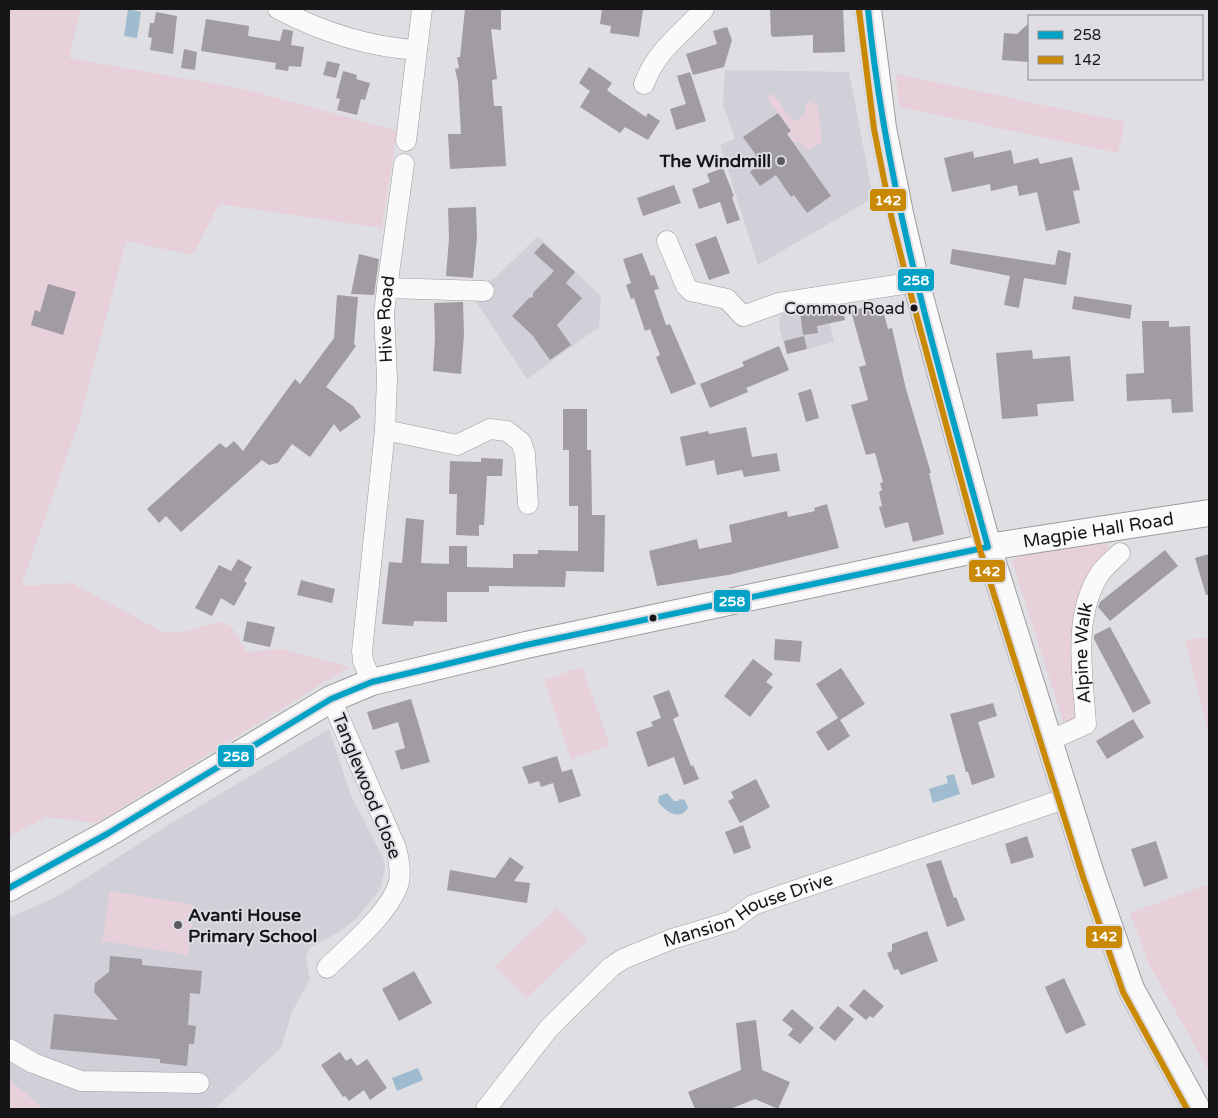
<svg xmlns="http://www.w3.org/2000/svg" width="1218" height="1118" font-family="'Varela Round',sans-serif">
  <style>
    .built { fill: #d1cfd8 }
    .green { fill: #e7d0d9 }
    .water { fill: #9fbbd0 }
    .building { fill: #a19ba3 }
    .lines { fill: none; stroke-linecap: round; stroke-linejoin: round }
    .minor-casing { stroke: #9c9c9e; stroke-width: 21 }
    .major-casing { stroke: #9c9c9e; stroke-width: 28 }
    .minor { stroke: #fafafb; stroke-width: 20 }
    .major { stroke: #fafafb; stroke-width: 26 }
    .bus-1-casing { stroke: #dedde3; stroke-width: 10 }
    .bus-2-casing { stroke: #dedde3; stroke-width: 10 }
    .bus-1 { stroke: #01a2c5; stroke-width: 6 }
    .bus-2 { stroke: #ca8905; stroke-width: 6 }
    .poi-dot { fill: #5c5b5e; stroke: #dedde3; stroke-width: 2 }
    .bus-dot { fill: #161517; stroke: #dedde3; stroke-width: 2 }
    .labels { text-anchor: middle; stroke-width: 4; stroke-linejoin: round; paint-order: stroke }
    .bus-label { font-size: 17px; fill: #161517; stroke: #dedde3; text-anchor: end }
    .poi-label { font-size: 18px; font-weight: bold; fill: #161517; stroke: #dedde3; text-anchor: end }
    .street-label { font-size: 18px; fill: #161517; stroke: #dedde3 }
    .line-badge { stroke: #dedde3; stroke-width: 2 }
    .badge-label { font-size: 14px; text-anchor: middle; font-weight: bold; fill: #fff }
  </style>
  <rect width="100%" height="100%" fill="#dfdee2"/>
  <path class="built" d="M725,70L849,72L873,198L758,265L720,145L735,139L723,104Z
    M538,236L601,296L599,327L527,379L475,300L485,282L495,278Z
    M826,308L834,342L787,354L780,330L779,320L783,314L789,311Z
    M329,729L351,796L383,857L385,869L380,889L356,919L339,932L309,948L306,958L310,979L292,1012L281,1048L214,1109H43L9,1079V918L58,896L165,827Z"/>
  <path class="green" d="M9,9H81L69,58L249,90L397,131L382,228L219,204L193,255L126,241L80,419L21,586L72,583L163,632L180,633L219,622L231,626L247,652L282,649L349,667L97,823L47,817L9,836Z
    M896,74L1125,122L1118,153L899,107Z
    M765,95H774L793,122L805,114L806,104L810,101L818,106L822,142L807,151L802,143L793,142L787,134L791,131Z
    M1100,540L1108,544L1107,551L1088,580L1077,718L1065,727L1012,561L1015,558Z
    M1209,637V734L1185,640Z
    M582,667L610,745L571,759L544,680Z
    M1209,884V1071L1149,964L1130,913Z
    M110,891L195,905L188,955L102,941Z
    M557,908L588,940L526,998L495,966Z
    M9,1079L43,1109H9Z"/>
  <path class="water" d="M128,9L141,12L137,38L124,36Z
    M954,774L960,794L933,803L929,789L948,783L946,776Z
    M667,793L674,801H679V799L685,800L688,808C680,821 666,812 658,802L659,796Z
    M418,1068L423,1080L397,1091L392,1078Z"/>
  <path class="building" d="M465,9H501V30L491,29L497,79L492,80L494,106H502L506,166L450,169L448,134H461L458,82L455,69L459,68L457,57H460Z
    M602,9L643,10L639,37L610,33L611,26L600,24Z
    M770,9H843L845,52L813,53V35L773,37L771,35Z
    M156,12L177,16L173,54L150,50L152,38L148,37L150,23H154Z
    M206,19L249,26L248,36L280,41L283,29L293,31L291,45L304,47L301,67L289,66L288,71L275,69L276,63L201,51Z
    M1029,23V62L1002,60L1004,33L1017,34Z
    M727,27L732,40L724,67L693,75L686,54L717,44L713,31Z
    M184,49L197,52L195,70L181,68Z
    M327,61L340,64L336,78L323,75Z
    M589,67L612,83L607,90L612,94L646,117L648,113L660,121L648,140L625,127L620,133L580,107L590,91L579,83Z
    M343,71L357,75L356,79L370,83L365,100L361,99L357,115L337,110L340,99L336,98Z
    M690,72L706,121L676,130L670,109L686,104L677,76Z
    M778,113L791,131L787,134L831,196L807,213L794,195L791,197L776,175L760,186L750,172L759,165L754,157L756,155L743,137Z
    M1011,150L1014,164L1038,158L1040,164L1072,157L1080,190L1073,191L1080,223L1046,231L1037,192L1019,196L1017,185L991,191L990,184L952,192L944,158L973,151L974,158Z
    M723,168L734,196L732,197L740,220L727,224L720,202L699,209L692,189L710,182L707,174Z
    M674,185L681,203L643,216L637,198Z
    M476,207L477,238L473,278L446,276L449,239L448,208Z
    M716,236L730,273L709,280L695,244Z
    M543,243L575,272L566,283L582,298L557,325L571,345L550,360L533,336L512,316L529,298L533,297V293L554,271L534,253Z
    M952,249L1055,265L1058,250L1071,253L1066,285L1024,278L1019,308L1004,305L1010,276L950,264Z
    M642,253L651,276L654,275L659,289L654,290L666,325L670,324L696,384L671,394L656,357L660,355L650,329L645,331L634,298L631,299L626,285L631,283L623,259Z
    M359,254L379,259L374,295L351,294Z
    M48,284L76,292L63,335L31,325L35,310L40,312Z
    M337,295L358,297L354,344L356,346L326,387L353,406L361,417L340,432L334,424L310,457L292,444L278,463L269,465L262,460L181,532L166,516L159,523L147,509L220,443L226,448L234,441L243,451L295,379L300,384L334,338Z
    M1074,296L1132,305L1130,319L1072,309Z
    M463,302L464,335L461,374L433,371L435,338L434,303Z
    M881,303L888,329L892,328L906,389L931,473H929L944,534L913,542L908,522L885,528L879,507L882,506L879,492L882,490L880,483L883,482L875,453L866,455L851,405L868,400L859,367L866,365L851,311Z
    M842,306L845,320L817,326L818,333L803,335L800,312L815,310V313Z
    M1142,321H1169V327L1190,326L1193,412L1172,413L1171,399L1127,401L1126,374L1144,373Z
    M804,336L807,349L787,354L784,341Z
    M779,346L789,370L746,388L748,392L710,408L700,384L744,366L742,362Z
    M1032,350L1033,359L1070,356L1074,401L1037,404L1038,416L1002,419L996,353Z
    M811,389L819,418L806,422L798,393Z
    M563,409H587V450H591L592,515H605L604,572L566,571L565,587L489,586V592H447V622L414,621L413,626L382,624L389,562L402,563L406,518L424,520L421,563L449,564V546H467V567L513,568V554H538V550L578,551V506H569V450H563Z
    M746,427L752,457L777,453L780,471L744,477L742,470L717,475L714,460L686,466L680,437L708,431L709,434Z
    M481,458L503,459L502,476H487L484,525H479V536L456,535L457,494H449L450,461L481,462Z
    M827,504L839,548L728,575L657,586L649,551L697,539L699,549L732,542L729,525L787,511L788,517L815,511L814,508Z
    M1165,550L1178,566L1110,621L1098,607L1100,602Z
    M1209,554V595H1206L1195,558Z
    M238,559L252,567L244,581L247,583L234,606L221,598L212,616L195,608L219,565L231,571Z
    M301,580L335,589L332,603L297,595Z
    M247,621L275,627L270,647L243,641Z
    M1110,627L1151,703L1133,713L1094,639V635Z
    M775,639L802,641L800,662L774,660Z
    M753,659L773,674L766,682L773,687L750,717L724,696Z
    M841,668L865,704L840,720L850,736L828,751L816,732L838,718L816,684Z
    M669,690L679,716L673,719L691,766L693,765L699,779L684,785L674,757L648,767L636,732L653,726L651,722L661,718L653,696Z
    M411,699L430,762L401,770L395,751L405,748L398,722L373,730L367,712Z
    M993,703L997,716L978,722L995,777L972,785L968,772H966L950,714Z
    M1133,719L1144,737L1107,759L1096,741Z
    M557,756L562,772L572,769L581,796L559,803L553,783L541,787L539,781L529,784L522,767Z
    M756,779L770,807L740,823L728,801L734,798L731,792Z
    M743,825L751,848L734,854L725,832Z
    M1027,836L1034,857L1011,864L1005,844Z
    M1156,841L1168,878L1144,887L1131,849Z
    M510,857L524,867L514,881L530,883L527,903L447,890L450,870L495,878Z
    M941,860L954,898L956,897L965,920L947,927L926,864Z
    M927,931L938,961L901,975L898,969L894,970L887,953L892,951V944Z
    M110,956L142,959V965L202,971L200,994L190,993L188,1025L196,1026L194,1044H189L187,1066L160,1063V1059L50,1049L54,1014L118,1020L94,992L95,983L109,972Z
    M414,971L432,1003L399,1021L382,989Z
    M1064,978L1086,1025L1066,1034L1045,987Z
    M864,989L884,1006L873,1018L870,1016L866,1020L849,1006Z
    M838,1006L854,1019L835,1041L819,1028Z
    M792,1009L814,1028L800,1044L788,1035L793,1029L782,1020Z
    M756,1020L762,1070L790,1082L778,1109L755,1099L730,1109H695L688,1092L741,1070L736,1023Z
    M340,1052L346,1061L351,1058L357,1066L367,1059L387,1088L370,1100L364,1090L349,1101L345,1096L343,1097L321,1065Z"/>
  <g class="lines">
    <g class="minor-casing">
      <g id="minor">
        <path d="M278,9C322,32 368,47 417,50"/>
        <path d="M644,84C657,49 681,35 704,9"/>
        <path d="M406,141L422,9"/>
        <path d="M667,241L686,286L691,291L727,299L743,316L779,303L916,282"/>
        <path d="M387,288L484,291"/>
        <path d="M385,430L457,445L490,429L507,431L521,442L525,454L528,504"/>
        <path id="s1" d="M372,682L363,661L362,651L385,430L387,378L384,313L387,288L404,164"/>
        <path id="s2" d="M1049,741L1086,724C1083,676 1072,618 1099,575C1104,567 1113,560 1120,553"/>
        <path d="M327,968C349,946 391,912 399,882C401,870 399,860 396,848L331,699"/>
        <path d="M9,1049L33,1063L81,1081L199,1083"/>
        <path id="s3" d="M486,1109L549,1028L611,967L623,959L672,939L732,921L753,905L1067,798"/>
      </g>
    </g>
    <g class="major-casing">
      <g id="major">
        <path d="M868,9L883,128L901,218L916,282L988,547L1091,874L1131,989L1197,1109"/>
        <path id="s4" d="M9,888L107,834L331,699L372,682L526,645L988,547L1209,513"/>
      </g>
    </g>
    <use href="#minor" class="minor"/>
    <use href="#major" class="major"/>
    <g class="bus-1-casing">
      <path id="bus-1" d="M868,9C886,193 939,369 988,547
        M9,888L107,834L331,699L372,682L526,645L988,547"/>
    </g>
    <g class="bus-2-casing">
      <path id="bus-2" d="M859,10L874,129L892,220L908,284L980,550L1083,877L1123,992L1187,1109"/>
    </g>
    <use href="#bus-1" class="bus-1"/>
    <use href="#bus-2" class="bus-2"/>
  </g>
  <g class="poi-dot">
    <circle cx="781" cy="161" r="5"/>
    <circle cx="178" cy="925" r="5"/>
  </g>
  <g class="bus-dot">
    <circle cx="914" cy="308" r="4.5"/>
    <circle cx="653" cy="618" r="4.5"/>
  </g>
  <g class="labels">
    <g class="bus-label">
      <text x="905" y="314">Common Road</text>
    </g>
    <g class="poi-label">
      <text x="771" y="167">The Windmill</text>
      <text x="188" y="921" text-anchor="start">Avanti House<tspan x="188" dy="21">Primary School</tspan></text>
    </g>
    <g class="street-label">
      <text dy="6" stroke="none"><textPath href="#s1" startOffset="366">Hive Road</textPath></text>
      <text dy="6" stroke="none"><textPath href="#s4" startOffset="1160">Magpie Hall Road</textPath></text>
      <text dy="6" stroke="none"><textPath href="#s2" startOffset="112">Alpine Walk</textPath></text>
      <text transform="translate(367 786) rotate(68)" y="6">Tanglewood Close</text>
      <text dy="6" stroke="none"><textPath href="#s3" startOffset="339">Mansion House Drive</textPath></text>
    </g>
  </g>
  <g class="line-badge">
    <rect x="869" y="188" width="38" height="24" rx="5" fill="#ca8905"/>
    <rect x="897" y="268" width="38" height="24" rx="5" fill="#01a2c5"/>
    <rect x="968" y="559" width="38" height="24" rx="5" fill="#ca8905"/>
    <rect x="713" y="589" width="38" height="24" rx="5" fill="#01a2c5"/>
    <rect x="217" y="744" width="38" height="24" rx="5" fill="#01a2c5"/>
    <rect x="1085" y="925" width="38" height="24" rx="5" fill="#ca8905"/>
  </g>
  <g class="badge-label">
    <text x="888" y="205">142</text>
    <text x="916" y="285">258</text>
    <text x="987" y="576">142</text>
    <text x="732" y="606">258</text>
    <text x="236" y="761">258</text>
    <text x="1104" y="941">142</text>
  </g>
  <rect width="1218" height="1118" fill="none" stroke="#161517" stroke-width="20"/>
  <rect x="1028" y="15" width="175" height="65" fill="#dedde3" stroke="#8e8d91"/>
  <rect x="1038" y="31" width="25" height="8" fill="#01a2c5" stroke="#8e8d91"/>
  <text x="1073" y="40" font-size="15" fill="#161517">258</text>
  <rect x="1038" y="56" width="25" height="8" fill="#ca8905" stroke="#8e8d91"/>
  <text x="1073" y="65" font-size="15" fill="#161517">142</text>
</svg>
